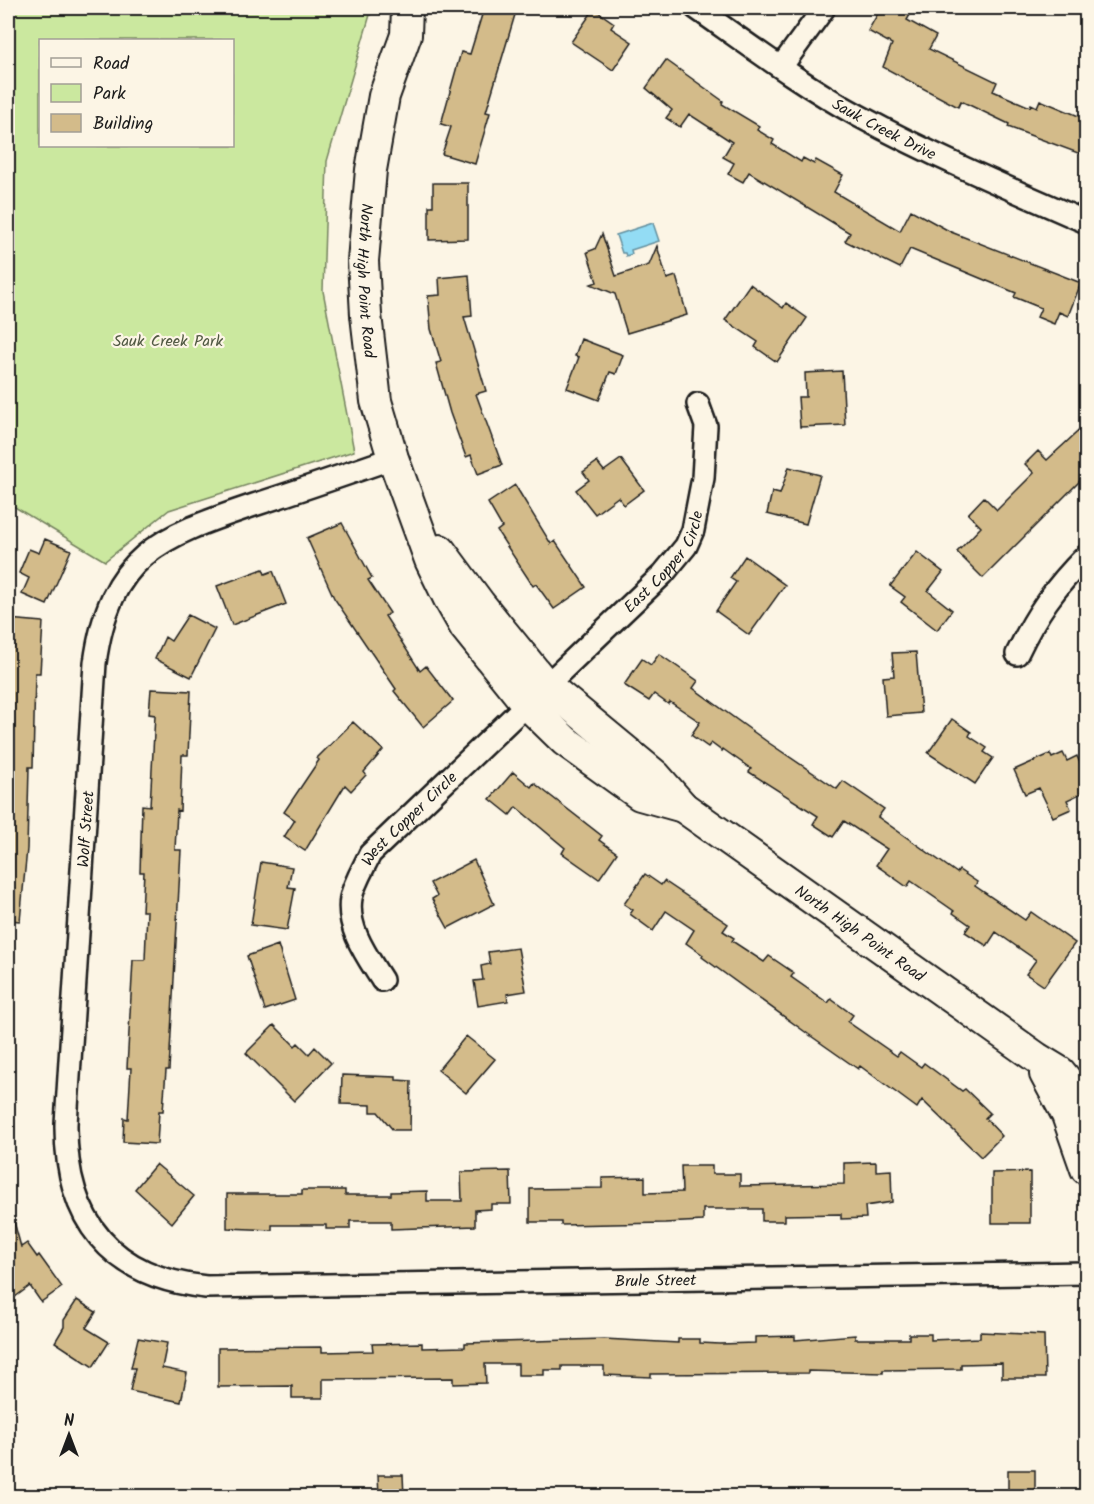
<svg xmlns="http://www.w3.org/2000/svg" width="1094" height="1504" font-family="Kalam,sans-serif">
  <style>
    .green { fill: #cbe89f; stroke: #74825e; stroke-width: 1.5; fill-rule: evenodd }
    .water { fill: #93dcf4; stroke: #638f9e; stroke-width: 1.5 }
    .building { fill: #d3bb8a; stroke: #1c1c1c; stroke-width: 1.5 }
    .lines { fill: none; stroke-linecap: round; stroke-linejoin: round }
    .street-casing { stroke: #1c1c1c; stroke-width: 26 }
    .secondary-casing { stroke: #1c1c1c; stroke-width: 34 }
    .street { stroke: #fcf5e5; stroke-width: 21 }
    .secondary { stroke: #fcf5e5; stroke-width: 30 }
    .labels { text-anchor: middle; stroke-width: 4.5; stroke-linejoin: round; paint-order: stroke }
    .street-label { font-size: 16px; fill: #1c1c1c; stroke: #fcf5e5 }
    .park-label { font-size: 16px; fill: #515943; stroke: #fcf5e5 }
  </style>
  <rect width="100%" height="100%" fill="#fcf5e5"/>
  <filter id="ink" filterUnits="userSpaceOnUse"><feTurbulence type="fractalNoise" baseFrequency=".0167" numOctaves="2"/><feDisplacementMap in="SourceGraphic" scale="12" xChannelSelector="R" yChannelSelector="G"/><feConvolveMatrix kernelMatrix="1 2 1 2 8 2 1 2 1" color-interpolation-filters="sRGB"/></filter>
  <g filter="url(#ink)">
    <path class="green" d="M9,8H372L327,161L323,291L354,451L169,510L105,561L8,503ZM40,40H232V146H40Z"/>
    <path class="water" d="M653,223L659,241L631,250L632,254L626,256L625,253H622L616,235Z"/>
    <path class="building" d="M484,8H517L486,112L490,113L475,164L442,154L451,127L441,124L461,52L470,54Z
      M881,8H914L907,20L936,36L929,49L997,82L993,91L1030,107L1031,104L1037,107L1040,100L1086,119V156L1008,127L1009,124L961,101L958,107L883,67L892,44L868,31Z
      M594,9L614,23L611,28L632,42L613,70L571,42Z
      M666,60L723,101L722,104L759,126L757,130L774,140L772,144L801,162L803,158L814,164L816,160L843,175L834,192L900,231L911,210L951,232L1081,283L1068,316L1059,312L1054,324L1037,317L1041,308L1014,297L1016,293L910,249L900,268L845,241L850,233L749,172L743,182L728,174L734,163L723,157L732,142L689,114L680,127L666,118L672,110L646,88Z
      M433,183H468V239L429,240V206H433Z
      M602,234L616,276L649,265L657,246L667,279L676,276L687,315L627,333L615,294L591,284L597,282L587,252L595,249Z
      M469,275L472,316L464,317L486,391L476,394L502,465L478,474L471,455L466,457L450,413L436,363L441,362L431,329L428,296L440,295L439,278Z
      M750,284L783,308L786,303L807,318L777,362L755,347L758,342L725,320Z
      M581,339L623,355L616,374L610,372L599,400L567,388L579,357L575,356Z
      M842,371L845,425L800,427L798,397H806L805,373Z
      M1086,424V475L983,578L957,552L981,527L968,514L984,497L997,510L1034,473L1025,464L1038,451L1047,460Z
      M621,459L644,490L624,505L618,497L595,514L576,490L589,480L583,472L597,462L604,471Z
      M789,467L820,475L806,524L767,514L772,492L780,494Z
      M515,485L551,544L555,541L586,587L554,609L536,584L533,586L497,531L502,527L488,503Z
      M342,523L372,578L368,580L390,613L385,616L420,671L426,666L453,701L423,727L394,691L396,689L334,598L307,538Z
      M45,539L71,550L47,605L22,594L29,578L19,573L29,549L39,553Z
      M917,552L943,572L928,591L952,610L937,630L901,602L905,597L890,586Z
      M745,556L785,585L749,635L716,611L736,582L730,578Z
      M263,569L265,574L273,571L286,604L232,625L217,586Z
      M188,615L215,629L191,677L155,659L165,637L171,641Z
      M8,619L43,622L40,673H35L33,767H29L27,849L20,921L8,920Z
      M916,652L921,713L886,716L883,677L894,676L892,653Z
      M659,654L698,681L693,688L769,743L837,789L843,781L884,809L878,817L957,873L959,870L977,882L975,886L1025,920L1031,912L1075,943L1044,986L1026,974L1036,960L996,932L987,946L965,932L970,925L953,913L954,911L911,881L907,887L876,865L887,849L844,821L833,837L813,824L818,816L749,772L751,769L723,749L722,751L711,743L708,747L691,735L700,722L670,702L668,704L654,694L649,701L624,685L642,659L651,665Z
      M151,689L191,691L188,755H182L180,811L177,810L175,850H181L169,1070H166L163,1111H159L157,1144L123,1142L124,1118L128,1119L131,1068H127L133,960H145L147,911H142L144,872H140L142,805L150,806L155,715L149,714Z
      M952,719L971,732L969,736L987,748L984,752L993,758L975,784L928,753Z
      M353,722L383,750L364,772L366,775L351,791L345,785L305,851L284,837L295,820L284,812L319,760L317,758Z
      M1063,753L1067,761L1077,756L1086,777V791L1067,800L1071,809L1053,817L1039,788L1025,794L1014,770L1050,754L1052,758Z
      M513,772L531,787L534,783L602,836L599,840L617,853L599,879L562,853L565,848L516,807L510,815L490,799Z
      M474,860L494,904L448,928L432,899L437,896L430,883Z
      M261,862L292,867L288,887L295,888L287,930L251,925Z
      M645,874L661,885L664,881L728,924L723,931L734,938L732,941L764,962L769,956L794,973L791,977L828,1003L831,999L853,1015L848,1022L897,1056L900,1052L921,1067L924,1063L962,1091L965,1089L990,1113L985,1118L1002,1136L981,1157L922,1100L917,1108L860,1066L858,1069L808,1034L702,957L703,955L686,943L694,930L666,911L653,931L630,914L633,910L624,904Z
      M278,945L295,1000L265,1010L247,956Z
      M518,948L526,991L507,994L508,1001L478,1006L474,981L483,980L481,966L490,964L488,952Z
      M274,1025L295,1046L298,1043L309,1054L315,1047L331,1063L294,1101L246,1053Z
      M466,1036L495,1059L466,1093L438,1070Z
      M342,1075L396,1077V1080L411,1081L410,1130H393L378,1112H371V1105L341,1104Z
      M876,1162V1171L891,1170L892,1202L865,1206L866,1218L841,1219V1214L785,1215V1221H762V1209H703V1221L665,1223L561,1225V1222H530V1189L602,1188V1178L645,1177V1193L682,1192L681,1166H712V1174H740V1186L844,1184V1163Z
      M156,1164L194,1196L172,1223L135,1189Z
      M510,1171L511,1204H491V1209L475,1210V1226L391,1229V1221H350V1229H326V1225H272V1230L227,1228V1194H302V1190H345V1195H391V1192L427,1191V1201H462L461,1172Z
      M1030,1172V1223H992V1173Z
      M13,1218L21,1247L27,1243L37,1257L39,1255L62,1287L41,1302L30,1286L15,1297L8,1286V1219Z
      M77,1300L96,1312L86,1328L109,1342L93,1367L55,1342L64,1327V1320Z
      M980,1332L1044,1335L1045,1378H1002V1363L961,1364V1369L883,1370V1373L808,1371V1373L651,1374V1377L604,1375V1366H562V1370H544V1375H518V1364H485L486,1383L453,1384V1378L323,1379V1398H292V1386L218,1387V1348L322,1347V1352L373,1351L372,1344L422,1343V1348L465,1347V1343L604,1339L678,1343V1339H700V1343L720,1344L755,1343V1337L795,1336V1340L855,1335V1339H909V1334H931V1340L980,1338Z
      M138,1338L167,1343L162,1368L187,1373L181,1402L130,1391L135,1368H131Z
      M1008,1470H1035V1497H1008Z
      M378,1475H403L404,1497H379Z"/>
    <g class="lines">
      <g class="street-casing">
        <g id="street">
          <path id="s1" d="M696,8C749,45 802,85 859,116C933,156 1010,189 1086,222"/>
          <path d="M781,67L824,8"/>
          <path id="s2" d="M393,458C347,474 301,490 254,505C159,537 110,555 95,663L66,1124C65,1218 109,1277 206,1287L1086,1273"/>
          <path d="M1017,654C1036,614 1055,587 1086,556"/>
          <path id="s3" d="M382,980C367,956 346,928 351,898C354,883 364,867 370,854L663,574L686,546L693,530L703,478L706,426L698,404"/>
        </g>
      </g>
      <g class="secondary-casing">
        <g id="secondary">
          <path id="s4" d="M407,8L406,35L384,96L371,170L363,261L366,315L376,401L393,458L430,560L449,599L465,627L526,703L565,741L640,795L683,807"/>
          <path id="s5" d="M440,550L480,604L545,684L655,775L683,807L1037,1058L1060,1072L1086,1104"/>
          <path d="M1045,1074L1067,1115L1086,1169"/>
        </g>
      </g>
      <use href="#street" class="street"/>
      <use href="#secondary" class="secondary"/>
    </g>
  </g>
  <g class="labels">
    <g class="street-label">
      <text dy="6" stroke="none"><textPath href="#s1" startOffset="224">Sauk Creek Drive</textPath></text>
      <text dy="6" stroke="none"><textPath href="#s4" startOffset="278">North High Point Road</textPath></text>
      <text dy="6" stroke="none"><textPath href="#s3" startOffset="554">East Copper Circle</textPath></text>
      <text dy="6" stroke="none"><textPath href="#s3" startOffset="190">West Copper Circle</textPath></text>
      <text transform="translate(85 829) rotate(-86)" y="6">Wolf Street</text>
      <text dy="6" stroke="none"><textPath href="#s5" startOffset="573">North High Point Road</textPath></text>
      <text dy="6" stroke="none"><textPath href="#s2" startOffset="1542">Brule Street</textPath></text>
    </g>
    <g class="park-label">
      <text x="168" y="346">Sauk Creek Park</text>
    </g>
  </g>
  <rect width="1094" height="1504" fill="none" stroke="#fcf5e5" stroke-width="30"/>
  <rect x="15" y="15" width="1064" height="1474" fill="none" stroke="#1c1c1c" stroke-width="2" filter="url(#ink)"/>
  <rect x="39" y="39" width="195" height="108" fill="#fcf5e5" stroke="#a29e95" stroke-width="1.5"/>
  <rect x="51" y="58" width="30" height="9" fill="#fcf5e5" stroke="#a29e95" stroke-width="1.5"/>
  <text x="93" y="69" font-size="18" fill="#1c1c1c">Road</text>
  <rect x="51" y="84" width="30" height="18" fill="#cbe89f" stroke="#a29e95" stroke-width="1.5"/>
  <text x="93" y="99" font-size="18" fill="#1c1c1c">Park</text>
  <rect x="51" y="114" width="30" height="18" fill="#d3bb8a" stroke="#a29e95" stroke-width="1.5"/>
  <text x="93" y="129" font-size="18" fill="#1c1c1c">Building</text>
  <g transform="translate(69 1435)" stroke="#fcf5e5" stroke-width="4.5" paint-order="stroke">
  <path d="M0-4.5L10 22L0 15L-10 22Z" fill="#1c1c1c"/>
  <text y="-9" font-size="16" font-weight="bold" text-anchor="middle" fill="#1c1c1c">N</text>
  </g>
</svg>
